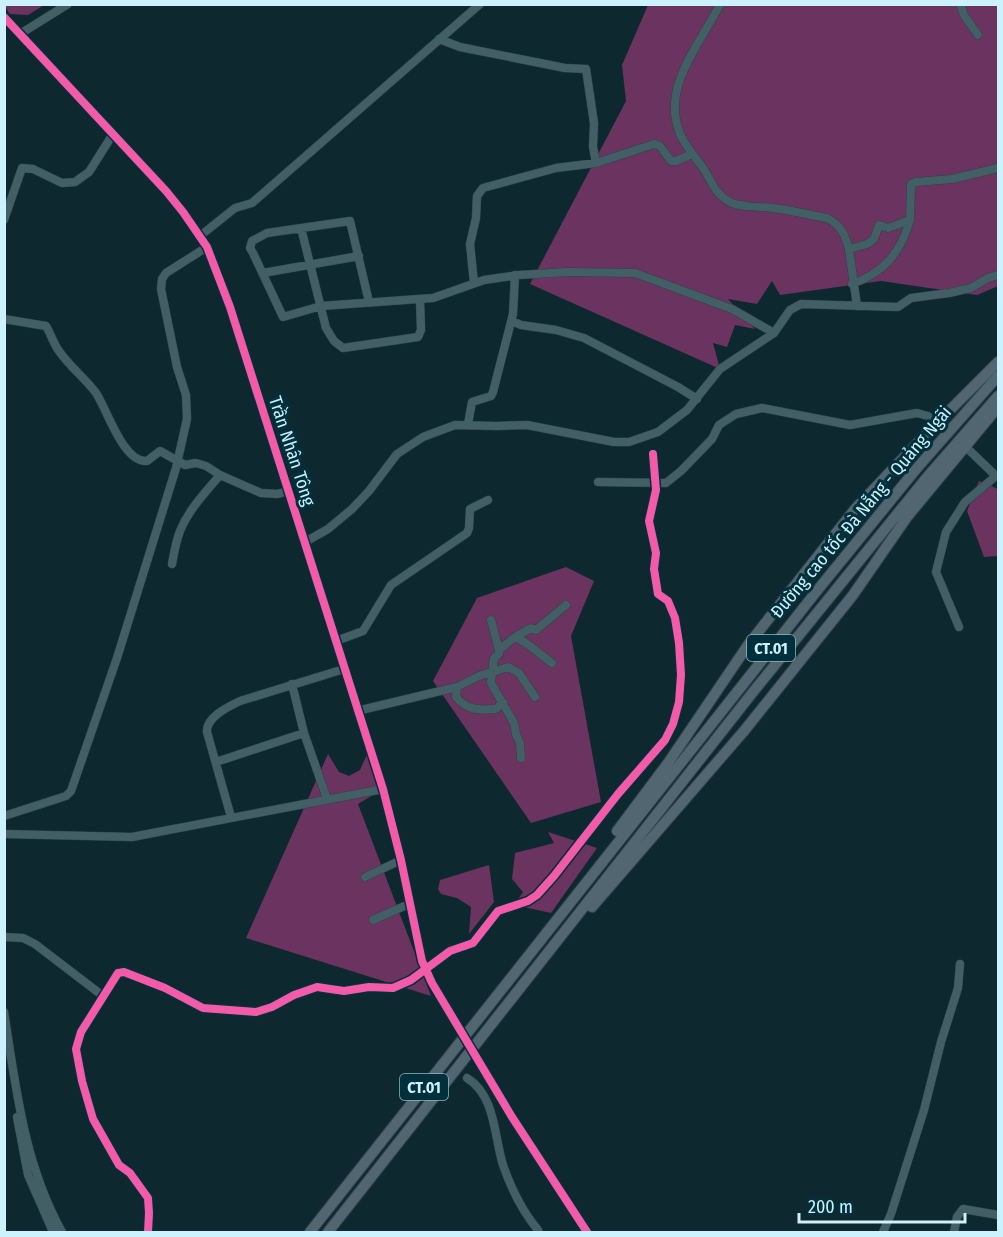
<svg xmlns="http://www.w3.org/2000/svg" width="1003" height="1237" font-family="'Fira Sans Condensed',sans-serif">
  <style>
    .green { fill: #6b335f }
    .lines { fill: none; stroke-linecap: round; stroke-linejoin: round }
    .minor-tunnel { stroke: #2a464e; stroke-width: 8; stroke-dasharray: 8 4; stroke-linecap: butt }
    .minor-casing { stroke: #2e4248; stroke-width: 9 }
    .highway-casing { stroke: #2e4248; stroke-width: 12 }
    .minor { stroke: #435f66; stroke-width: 8 }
    .highway { stroke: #526672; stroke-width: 10 }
    .minor-bridge-casing { stroke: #2e4248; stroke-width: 9; stroke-linecap: butt }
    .minor-bridge { stroke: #435f66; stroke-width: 8 }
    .cycleway-casing { stroke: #01303c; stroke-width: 11 }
    .cycleway { stroke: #f35aa7; stroke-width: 8 }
    .labels { text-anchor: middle; stroke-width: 6; stroke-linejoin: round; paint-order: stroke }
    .shield { fill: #01303c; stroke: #8fb8c4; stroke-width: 1.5 }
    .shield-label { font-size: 16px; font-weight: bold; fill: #ccf2fe }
    .street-label { font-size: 18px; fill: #ccf2fe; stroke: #01303c }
  </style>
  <rect width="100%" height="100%" fill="#0e282f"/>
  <path class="green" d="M4,5L5,4L44,5L28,15L10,14Z
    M648,5H998V286L977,295L881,281L780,295L772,281L757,304L728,299L755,329L735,325L727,347L713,343L720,369L530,284L626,101L622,65Z
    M979,481L998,489V556L984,557L967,511Z
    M566,567L594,581L571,636L601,802L531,823L433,681L477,598Z
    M368,752L383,789L358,804L431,996L246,938L328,754L339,772L349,776L360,770Z
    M548,832L597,848L551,913L514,905L523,892L512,879L515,853L554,843Z
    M489,865L494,902L469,934L471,907L457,898L441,894L438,889L440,880Z"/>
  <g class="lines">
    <path class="minor-tunnel" d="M928,416L962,444"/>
    <g class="minor-casing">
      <path id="minor" d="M720,4C701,43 662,85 679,131C683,143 693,155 701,165C712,180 714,195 732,203C745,208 760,206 773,208C791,210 809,215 827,218C841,225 845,235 849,249
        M960,4L964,15L978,35
        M4,17L166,191L183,212L207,247L230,307L383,789L401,860L422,961
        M20,34L68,4
        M439,39L460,47L565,68L586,69L594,123L593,147L596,163
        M4,220L22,168L33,169L62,183L75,182L89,172L113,134
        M301,228L326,328L334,341L343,348L418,337L421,330L420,299
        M200,236L235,208L252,203L480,4
        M263,273L359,256
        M474,283L470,244L476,218L477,196L483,188L556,168L596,163L654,144L660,146L671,161H676L692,154
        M852,284C884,273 901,252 910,220
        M369,302L350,221L267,233L252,241L250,248L253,253L283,317L321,306L433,298L484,280L519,275L568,272L635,273L732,309L774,333
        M857,306L849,249L867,244L874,239L879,225L888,228L910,220L911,184L916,182L952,179L998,168
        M4,319L46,326C51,334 53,343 59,351C69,366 85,378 96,393C107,409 123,463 147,461L160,451L185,465L196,463L206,466L220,475L261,493L277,494L289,491
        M512,321L521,325L556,330L584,338L678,387L697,399
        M468,424L472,402L491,396L493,392L513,314L515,275
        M970,451L996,476L998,475
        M598,482L666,483L681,471L712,439L719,425L736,414L762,408L850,425L917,413L928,416
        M305,542L328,529L352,509L369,491L397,454L423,437L455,425L496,426L527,425L614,442H629L658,432L687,410L720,369L774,333L790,310L801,304L898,307L911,298L949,293L971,288L988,278L998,275
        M172,564C174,553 176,541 180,531C189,509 205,493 220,475
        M491,620L499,650
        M959,627L936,572L946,532L965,502L996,476
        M515,637L531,628L536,630L566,605
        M336,641L363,631L391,585L467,533L469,528L470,509L488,500
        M292,684L304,733L327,799
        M457,687L456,697C468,711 478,710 496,709L503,702
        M357,711L457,687L479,676L508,667L519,673L535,697
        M521,758L520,743L516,734L514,723L491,683L494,658L499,654V650L515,637C529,643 539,654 552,663
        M216,762L304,733
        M4,816L66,796L71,791L117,658L176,468L187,419L186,395L177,367L161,289L162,279L166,273L207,247
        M231,817L207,732C206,717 228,707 240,701L344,669
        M4,834L132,837L383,789
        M365,877L401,860
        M373,920L409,904
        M4,937L23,938L35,944L103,996
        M4,1012C16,1088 24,1164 62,1232
        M487,1075L512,1117L587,1232
        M467,1078C496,1096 494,1137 503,1165C511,1188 523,1212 538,1230
        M17,1117L28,1175L53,1232
        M148,1232L149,1213L148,1198L130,1173L119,1165L93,1119L82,1081L76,1049L81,1032L118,973L124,972L165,988L203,1008L256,1012L272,1007L294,995L317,987L344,991L369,987L393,988L411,980L450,951L473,943L498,911L528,901L537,895L554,876L618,794L665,740L673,724L679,702L681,675L679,643L675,618L668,601L658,594L654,569L656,553L649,521L656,490L653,454
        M883,1232L891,1214L924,1110L941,1042L958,988L960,964
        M954,1232L957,1217L963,1209L998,1215"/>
    </g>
    <g class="highway-casing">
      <path id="highway" d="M617,831L668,763L748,645L855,509L924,436L998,362
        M592,907L744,731L853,595L907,517L998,407
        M310,1232L820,587L917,468L998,376
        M328,1232L753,692L928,476L998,396"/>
    </g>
    <use href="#minor" class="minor"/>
    <use href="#highway" class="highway"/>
    <g class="minor-bridge-casing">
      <path id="minor-bridge" d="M422,961L432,983L487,1075"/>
    </g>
    <use href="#minor-bridge" class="minor-bridge"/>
    <g class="cycleway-casing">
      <path id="cycleway" d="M4,17L166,191L183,212L207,247L230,307L383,789L401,860L422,961L432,983L512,1117L587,1232
        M148,1232L149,1213L148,1198L130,1173L119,1165L93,1119L82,1081L76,1049L81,1032L118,973L124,972L165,988L203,1008L256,1012L272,1007L294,995L317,987L344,991L369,987L393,988L411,980L450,951L473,943L498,911L528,901L537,895L554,876L618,794L665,740L673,724L679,702L681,675L679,643L675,618L668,601L658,594L654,569L656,553L649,521L656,490L653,454"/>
    </g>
    <use href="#cycleway" class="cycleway"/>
  </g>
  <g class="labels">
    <g class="shield">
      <rect x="747" y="635" width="48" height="26" rx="4.5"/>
      <rect x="400" y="1074" width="48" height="26" rx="4.5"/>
    </g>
    <g class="shield-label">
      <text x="771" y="654">CT.01</text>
      <text x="424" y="1093">CT.01</text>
    </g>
    <g class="street-label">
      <text transform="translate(292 451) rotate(72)" y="6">Trần Nhân Tông</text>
      <text transform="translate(861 512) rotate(-50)" y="6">Đường cao tốc Đà Nẵng - Quảng Ngãi</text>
    </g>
  </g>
  <rect width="1003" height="1237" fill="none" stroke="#ccf2fe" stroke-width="12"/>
  <path d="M799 1213v9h166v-9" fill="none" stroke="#ccf2fe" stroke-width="3"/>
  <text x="808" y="1213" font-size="18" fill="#ccf2fe" stroke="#01303c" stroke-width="4.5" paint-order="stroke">200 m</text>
</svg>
